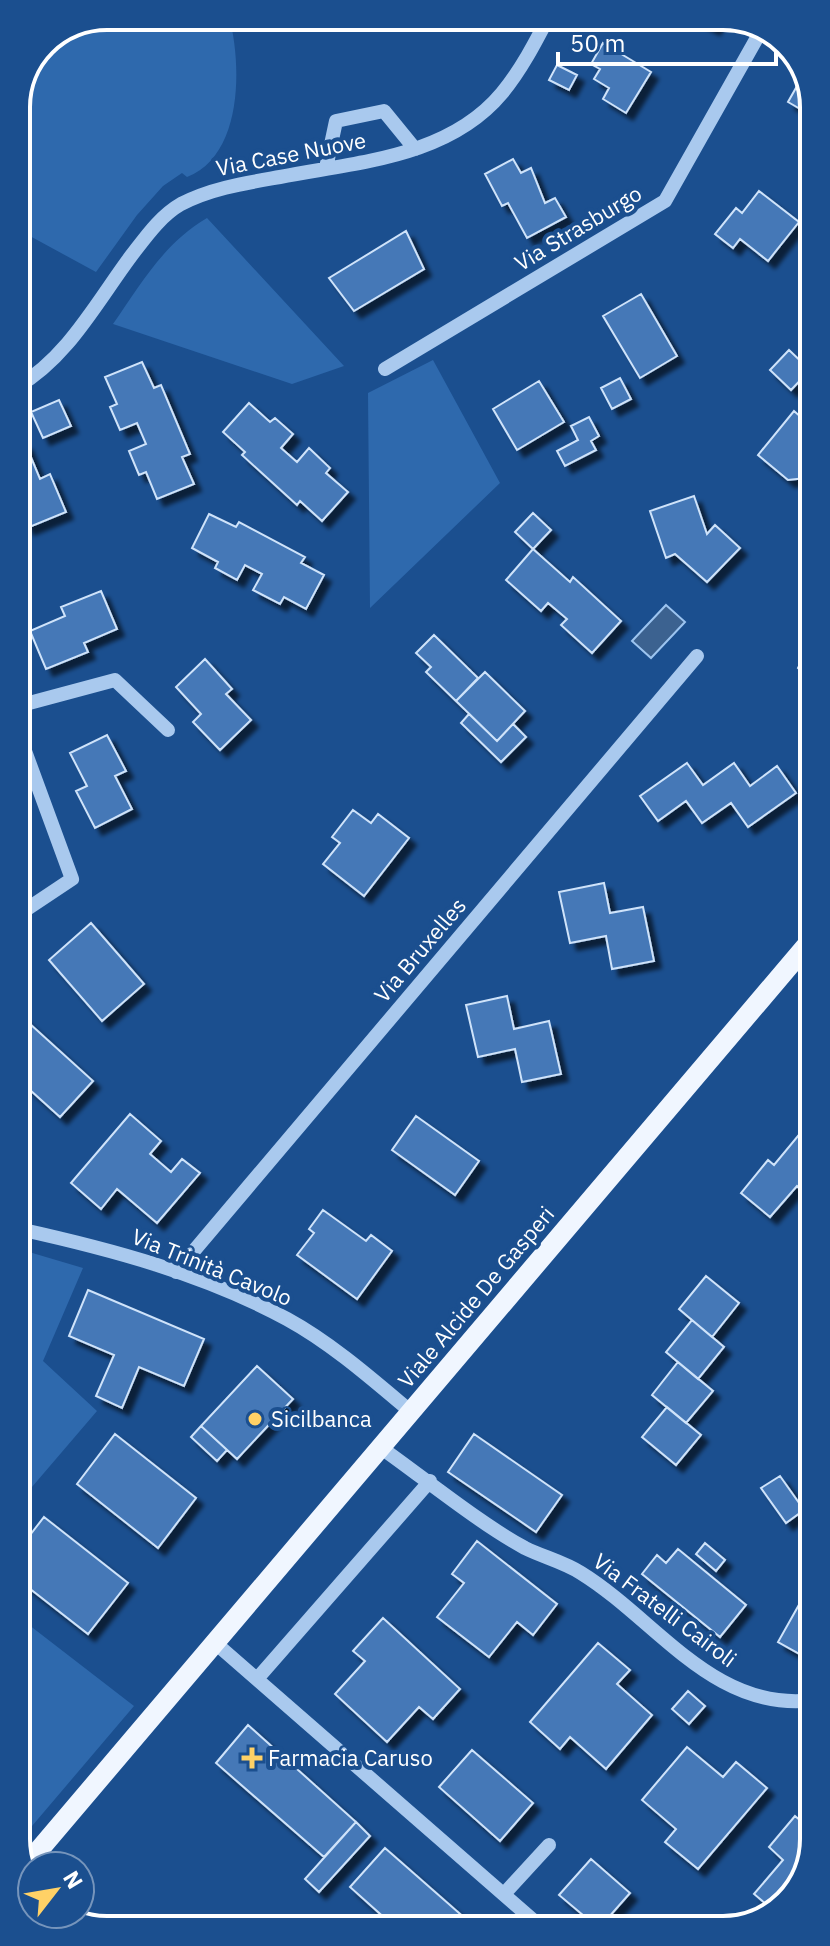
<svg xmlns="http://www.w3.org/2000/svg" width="830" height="1946" font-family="'IBM Plex Sans',sans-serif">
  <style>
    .green { fill: #2e69ad }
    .water { fill: #3c6290; stroke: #9cc4f0; stroke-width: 2 }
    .building { fill: #4478b7; stroke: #cfe3fa; stroke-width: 2; filter: url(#shadow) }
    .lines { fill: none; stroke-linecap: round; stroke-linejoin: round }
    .minor { stroke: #a9c9ee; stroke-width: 14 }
    .major { stroke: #f0f6ff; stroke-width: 20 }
    .poi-dot { fill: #ffd166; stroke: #1b4f8f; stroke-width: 3 }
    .labels { text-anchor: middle; stroke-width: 8; stroke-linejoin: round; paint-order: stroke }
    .street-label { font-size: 22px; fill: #fff; stroke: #1b4f8f }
    .poi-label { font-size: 22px; fill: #fff; stroke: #1b4f8f; text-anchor: start }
    .rim { fill: none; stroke: #fff; stroke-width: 4 }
  </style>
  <defs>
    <filter id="shadow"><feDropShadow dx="7" dy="7" stdDeviation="2" flood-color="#0009"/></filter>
  </defs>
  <rect width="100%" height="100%" fill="#1b4f8f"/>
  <path class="green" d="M107,16H229C242,65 243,155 187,177L182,173L163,186L137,215L96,272L17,229L16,102L43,42Z
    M207,218L344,366L292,384L113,324C141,284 164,243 207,218Z
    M433,360L500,483L370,608L368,393Z
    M29,1252L83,1268L43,1361L97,1411L20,1501L19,1277Z
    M20,1618L134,1706L21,1839Z"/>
  <path class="water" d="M666,605L685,622L651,658L632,641Z"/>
  <path class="building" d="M691,16H720L713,28Z
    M603,43L651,72L626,113L603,99L609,88L594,79L600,69L591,64Z
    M557,65L577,75L569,90L549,80Z
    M805,72L809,78V114L788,102Z
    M513,159L521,173L531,168L545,203L555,198L566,217L527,238L508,203L502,206L485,174Z
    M759,191L799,222L768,261L740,239L733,248L715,234L736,208L742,213Z
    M406,231L424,269L354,311L329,278Z
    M641,294L677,356L640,378L603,316Z
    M789,350L810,370L791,390L770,370Z
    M142,362L154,388L161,385L190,454L182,457L194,484L157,499L146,472L139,475L129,451L146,444L137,423L120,430L110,407L117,404L105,377Z
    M620,378L631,399L612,409L601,388Z
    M539,381L564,422L517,450L493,409Z
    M59,400L71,426L43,438L31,412Z
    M249,403L270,422L275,418L293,434L281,448L297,462L309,448L330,468L326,473L348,492L322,521L300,501L297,505L242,455L245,452L223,432Z
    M794,411L810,425V473L806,478L788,480L758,455Z
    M589,417L599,436L591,441L596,450L565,466L557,451L578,440L571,426Z
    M25,443L40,479L50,474L66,512L27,528L17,505V446Z
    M694,496L707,534L715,525L740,548L707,582L675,554L666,558L650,511Z
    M533,513L551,530L533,549L515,532Z
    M209,514L236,527L239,522L305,557L301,563L324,575L306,609L284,597L280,604L253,590L262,574L245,565L237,580L215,568L218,562L192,548Z
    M533,549L570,582L573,577L621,621L592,653L561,625L567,619L548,603L541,611L506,580Z
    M101,591L117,629L84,643L88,652L46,669L30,631L65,616L61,607Z
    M434,635L478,678L456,701L426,672L431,667L416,653Z
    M811,643V680L798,668Z
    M205,659L232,689L226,694L251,720L220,750L193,722L201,714L176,687Z
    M485,672L525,711L497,741L456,701Z
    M469,714L497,741L513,724L526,737L501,762L461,723Z
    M107,735L126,771L115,776L132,809L95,828L76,791L87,786L70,753Z
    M687,763L703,785L734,763L750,786L777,766L796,793L748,827L731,803L702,823L686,801L658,821L640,796Z
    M353,810L371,823L378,814L409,838L364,896L323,864L340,843L332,837Z
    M604,883L610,913L643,907L654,961L612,969L606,936L570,943L559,892Z
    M91,923L144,984L102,1021L49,960Z
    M507,996L514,1029L549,1021L561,1074L522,1082L515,1049L478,1057L466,1005Z
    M19,1014L93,1081L60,1117L19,1080Z
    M130,1114L161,1141L150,1154L171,1172L182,1159L200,1173L157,1223L117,1189L101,1209L71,1183Z
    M416,1116L479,1161L455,1195L392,1150Z
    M812,1119V1178L802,1191L797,1186L770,1217L741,1193L768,1160L774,1165Z
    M323,1210L366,1241L371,1235L392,1251L357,1299L297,1255L314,1233L309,1229Z
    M706,1276L739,1303L712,1337L679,1309Z
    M88,1290L204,1339L184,1386L139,1367L122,1408L96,1396L114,1355L69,1336Z
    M692,1320L724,1347L698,1379L666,1352Z
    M678,1362L713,1391L686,1423L652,1395Z
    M257,1366L293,1399L237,1459L201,1426Z
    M667,1407L701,1435L676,1465L642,1437Z
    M201,1426L227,1450L217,1461L191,1437Z
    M115,1434L196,1498L158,1548L77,1484Z
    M474,1434L562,1495L536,1532L448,1472Z
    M780,1476L804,1510L786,1523L761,1488Z
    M44,1517L128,1583L88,1634L20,1581V1548Z
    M477,1541L557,1604L533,1635L517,1622L489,1657L437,1617L464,1583L452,1574Z
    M705,1543L725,1560L716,1571L696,1554Z
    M678,1549L746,1605L720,1637L642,1574L657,1555L666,1563Z
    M800,1603L813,1611L814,1662L778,1642Z
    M383,1618L460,1689L433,1719L419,1707L387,1742L335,1694L365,1661L353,1651Z
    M598,1643L630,1670L617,1684L652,1715L606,1769L570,1737L560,1749L530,1722Z
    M688,1691L705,1706L689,1724L672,1709Z
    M248,1725L356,1822L324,1857L216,1763Z
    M687,1747L723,1777L736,1762L767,1788L698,1869L665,1842L676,1829L642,1800Z
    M472,1750L533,1803L500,1841L439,1787Z
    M795,1816L814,1832V1839L795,1894L773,1910L754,1894L783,1860L769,1847Z
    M356,1822L370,1836L319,1892L305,1879Z
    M385,1848L475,1927L404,1928L391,1916L387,1920L350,1887Z
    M591,1859L630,1893L601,1926H596L559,1895Z"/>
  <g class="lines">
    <path class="minor" d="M326,168L336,121L384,111L415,149
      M385,369L665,201L762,29
      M17,387C68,357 96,303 131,256C145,238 160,216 181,204C212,188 246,183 280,177C356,162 448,158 502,93C521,70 535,43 549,16
      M18,706L115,680L168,730
      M18,732L72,879L18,915
      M19,1229C110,1249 204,1274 287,1319C331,1343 372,1379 410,1411
      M176,1272L697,656
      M380,1447C424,1478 479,1523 525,1548C543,1557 564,1562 581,1573C657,1620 714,1713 814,1700
      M213,1641L541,1927
      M257,1679L430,1481
      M504,1894L549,1845"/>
    <path class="major" d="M22,1870L812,939"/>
  </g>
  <g class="poi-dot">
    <circle cx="255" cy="1419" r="8"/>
    <path d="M248 1746h8v8h8v8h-8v8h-8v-8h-8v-8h8z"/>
  </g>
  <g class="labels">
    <g class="street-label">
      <text transform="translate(291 154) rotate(-11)" y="8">Via Case Nuove</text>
      <text transform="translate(578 228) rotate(-31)" y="8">Via Strasburgo</text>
      <text transform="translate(420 950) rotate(-50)" y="8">Via Bruxelles</text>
      <text transform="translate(212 1267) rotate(22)" y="8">Via Trinità Cavolo</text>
      <text transform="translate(476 1297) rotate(-50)" y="8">Viale Alcide De Gasperi</text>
      <text transform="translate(665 1610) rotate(37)" y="8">Via Fratelli Cairoli</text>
    </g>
    <g class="poi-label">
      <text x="271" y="1427">Sicilbanca</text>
      <text x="268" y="1766">Farmacia Caruso</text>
    </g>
  </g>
  <path d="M0 0H830V1946H0ZM107 30H723A77 77 0 0 1 800 107V1839A77 77 0 0 1 723 1916H107A77 77 0 0 1 30 1839V107A77 77 0 0 1 107 30Z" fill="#1b4f8f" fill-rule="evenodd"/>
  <path class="rim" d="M107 30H723A77 77 0 0 1 800 107V1839A77 77 0 0 1 723 1916H107A77 77 0 0 1 30 1839V107A77 77 0 0 1 107 30Z"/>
  <g transform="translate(56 1890) rotate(59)"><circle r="38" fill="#1b4f8f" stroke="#7695bc" stroke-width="2"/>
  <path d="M0-6L14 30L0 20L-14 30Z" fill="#ffd166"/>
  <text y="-12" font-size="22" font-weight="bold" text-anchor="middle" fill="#ffffff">N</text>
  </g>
  <path d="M558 52v12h218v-12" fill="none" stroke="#ffffff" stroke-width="4"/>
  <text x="570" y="52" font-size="24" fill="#ffffff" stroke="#1b4f8f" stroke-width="6" paint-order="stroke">50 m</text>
</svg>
